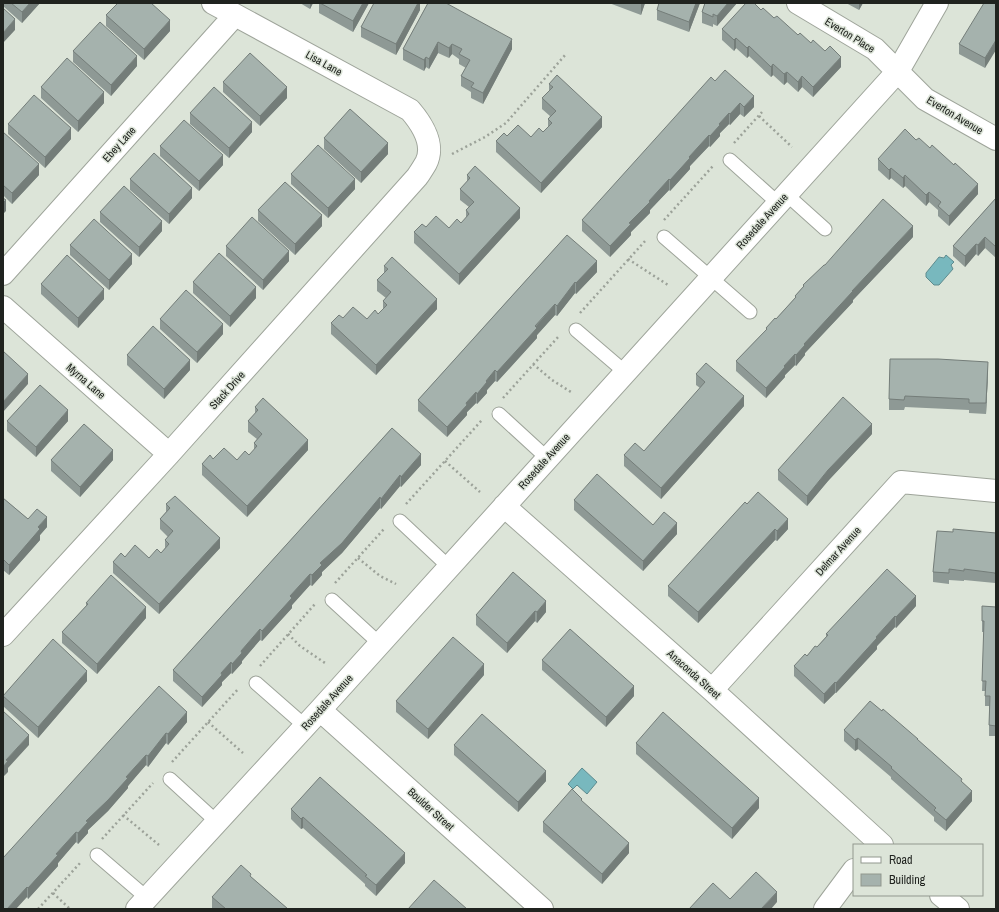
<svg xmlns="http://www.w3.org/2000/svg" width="999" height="912" font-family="'Archivo Narrow',sans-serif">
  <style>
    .water { fill: #78b8be; stroke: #5e8b8e }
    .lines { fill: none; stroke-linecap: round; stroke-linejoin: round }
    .service-casing { stroke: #9ea49a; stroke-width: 15 }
    .minor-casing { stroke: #9ea49a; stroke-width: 24 }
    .path { stroke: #9ca299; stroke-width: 2.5; stroke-dasharray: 2 3; stroke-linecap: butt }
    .service { stroke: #fff; stroke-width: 13 }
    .minor { stroke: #fff; stroke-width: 22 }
    .wall { fill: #8e9995 }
    .shaded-wall { fill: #747d79 }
    .building { fill: #a5b2ad; stroke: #747d79 }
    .labels { text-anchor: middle; stroke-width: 3; stroke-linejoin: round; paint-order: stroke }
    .street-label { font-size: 11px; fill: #20231f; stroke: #dce4d8 }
  </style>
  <rect width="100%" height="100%" fill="#dce4d8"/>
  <path class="water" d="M946,255L954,262L951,265L953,269L939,285H934L926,277V273L939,257L944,258Z
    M582,768L597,782L587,794L577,785L573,789L568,784Z"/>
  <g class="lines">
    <g class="service-casing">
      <path id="service" d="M730,160L778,203
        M786,194L825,229
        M664,237L750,312
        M576,330L625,372
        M499,414L547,458
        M400,521L449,567
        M332,600L380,644
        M256,683L305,726
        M170,779L217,822
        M97,855L147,898"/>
    </g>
    <g class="minor-casing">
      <path id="minor" d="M798,3L875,49L925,99L996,139
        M3,274L235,15
        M3,307L169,454
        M504,506L712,690L882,845
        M3,635L169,454L417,177C420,173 423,168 426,163C435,145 422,124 410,110L213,3
        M712,690L901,482L996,491
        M320,710L542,909
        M941,895L958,909
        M137,909L320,710L898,71L937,3
        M825,909L854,870"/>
    </g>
    <path class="path" d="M759,116L792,147
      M734,143L762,112
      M452,154L485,137L506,123L566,54
      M664,220L713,166
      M628,259L668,285
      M580,313L646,240
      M533,364L552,380L571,392
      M503,398L559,336
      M445,461L480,492
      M406,504L482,420
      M358,558L380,576L396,584
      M335,583L384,529
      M288,634L300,646L325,663
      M260,666L315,604
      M208,722L243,753
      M172,762L239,688
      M123,815L159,845
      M102,839L153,783
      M53,893L70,909
      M38,909L81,862"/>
    <use href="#service" class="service"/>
    <use href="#minor" class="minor"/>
  </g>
  <path class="wall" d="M3,3H40L22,23L3,6Z
    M300,3H313L310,9Z
    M319,3H369L353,32L319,13Z
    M420,3V10L396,55L361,37V27Z
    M428,3L512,49L483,104L471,98V92L461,86V76L466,68L459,64V59L452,54L449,58L438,53L429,69L426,67L424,71L403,60V49Z
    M609,3H645L641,15Z
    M700,3L689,32L657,20V10Z
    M705,3H737L717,26L713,24V27L702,23V12Z
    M846,3H863L859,10Z
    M996,3L985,68L959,54V44Z
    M761,10L774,18L798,35L811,43L841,67L813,97L802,87L798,92L787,82L784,85L773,75L771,77L749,56L747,58L736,48L734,51L722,40V29Z
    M106,15L170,31L144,60L106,26Z
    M73,51L137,66L111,96L73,62Z
    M715,81L754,107L744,117L740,114L730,125L729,124L720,133V136L710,147L709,146L690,166V169L670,191L669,190L650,210V213L631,232V235L610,257L582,231V220Z
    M223,82L287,98L260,126L223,92Z
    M549,84L602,127L541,193L496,152V141L507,136L531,137L543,132L548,127V119L550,116L542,109V98L549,91Z
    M41,87L104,103L78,132L41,98Z
    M190,113L252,132L229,158L190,124Z
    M8,124L71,139L45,168L8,134Z
    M3,132L39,175L12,204L3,195Z
    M324,138L388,154L361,183L324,149Z
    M160,146L223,165L199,191L160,156Z
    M878,159L978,194L949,226L938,216V210L929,202L926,206L905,186L903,188L891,178L889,180L878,170Z
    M291,174L355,189L328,218L291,184Z
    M467,175L520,218L459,285L414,243V232L426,227L449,228L461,223L466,218V210L469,207L460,200V189L467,182Z
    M130,179L192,198L169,224L130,190Z
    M996,198V258L985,248L978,256L976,254L965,267L953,256V246Z
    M258,210L322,226L295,255L258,221Z
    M100,212L162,231L139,257L100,222Z
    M567,235L597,272L576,294L575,293L557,316L555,315L537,335V338L497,382L495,381L487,390V393L477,404L476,403L467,412V415L447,437L418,411V400Z
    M913,237L853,300V302L805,353V355L796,366L795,365L785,375V377L766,398L736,371V361L766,330V328L776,319L795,298V296L803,287V285L825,265Z
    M70,245L132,264L109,290L70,255Z
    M226,246L289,261L263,290L226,256Z
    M384,266L437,309L376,375L331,334V323L343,318L367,319L378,314L383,309V301L386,298L377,291V280L384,273Z
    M193,282L256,298L230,327L193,293Z
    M41,284L104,299L78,328L41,294Z
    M160,319L223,334L197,363L160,329Z
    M127,355L190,370L164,399L127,365Z
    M988,373L986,414L969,413V410L905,407L904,410H889V399Z
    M696,374L744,406L661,499L624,466V455L644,451L700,388L696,385Z
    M255,407L308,450L247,517L202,475V464L213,459L237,460L249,455L254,450V443L257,439L248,432V421L255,414Z
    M7,421H68L36,457L7,431Z
    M392,428L421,465L401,487L400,486L381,509L380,508L342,553L322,572V575L312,586L310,585L292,605V608L262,641L260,640L242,661V663L232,674L231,673L222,682V685L202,707L173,681V670Z
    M872,434L828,481L807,506L778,480V470Z
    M51,460H113L80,497L51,471Z
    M3,498L28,519L47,527L40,535V540L9,575L3,570Z
    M574,500L653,525L677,534L643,571L574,510Z
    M166,504L220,548L159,614L113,573V562L125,557L149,558L161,553L165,548V540L168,537L160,529V519L166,512Z
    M747,504L788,529L777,541L775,540L698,623L668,596V586Z
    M953,532L996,533V585H995V583L964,580V581L949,580V584L933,582V572Z
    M513,572L546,612L537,623L535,621L507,653L476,625V615Z
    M86,603L146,618L97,674L62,643V632L86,606Z
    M916,606L896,628L895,627L877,646V649L836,693H835L824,704L794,676V666L817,647L826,637V634Z
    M982,606L996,607V736H989V706H985V691H982L984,632H982Z
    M542,660L634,696L606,727L542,670Z
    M484,675L428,739L396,712V701Z
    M87,681L38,738L3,706V696Z
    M159,686L187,722L168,745L166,743L148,767L146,765L136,776L128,786V788L108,811L88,830V833L78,844L76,842L58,863V866L28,899L27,897L3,909Z
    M882,711L918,740L962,782L972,801L946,831L934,821V817L891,779V777L858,749L855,751L844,741V730Z
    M636,743L759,808L732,839L636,754Z
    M454,745L546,781L518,812L454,755Z
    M291,809L405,863L376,896L365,886V884L303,828L301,829L291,819Z
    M543,822L629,853L602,884L543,832Z
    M251,877L288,909H214L212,908V897Z"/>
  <path class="shaded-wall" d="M30,3H40L22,23V12Z
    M310,3H313L310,9Z
    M363,3H369L353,32V21Z
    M418,3H420V10L396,55V44Z
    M641,3H645L641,15Z
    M696,3H700L689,32V22Z
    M728,3H737L717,26V16Z
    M859,3H863L859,10Z
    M15,19V30L3,43V33Z
    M170,20V31L144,60V49Z
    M736,38V48L734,51V40Z
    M512,39V49L483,104V93Z
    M996,40V50L985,68V58Z
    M438,42V53L429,69V59Z
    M452,44V54L449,58V48Z
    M749,46V56L747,58V48Z
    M137,56V66L111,96V85Z
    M426,57V67L424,71V60Z
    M841,57V67L813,97V87Z
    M773,64V75L771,77V67Z
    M787,72V82L784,85V74Z
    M802,76V87L798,92V82Z
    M287,87V98L260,126V116Z
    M104,92V103L78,132V121Z
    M754,96V107L744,117V107Z
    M740,103V114L730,125V114Z
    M729,113V124L720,133V136L710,147V136L719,124Z
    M602,117V127L541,193V183Z
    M252,122V132L229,158V148Z
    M71,128V139L45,168V157Z
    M709,135V146L690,166V169L670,191V180L689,157Z
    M388,143V154L361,183V172Z
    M223,155V165L199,191V181Z
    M39,164V175L12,204V193Z
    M891,168V178L889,180V170Z
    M905,175V186L903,188V178Z
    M355,179V189L328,218V208Z
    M669,179V190L650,210V213L631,232V235L610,257V246L629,223Z
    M978,184V194L949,226V216Z
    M192,188V198L169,224V214Z
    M929,192V202L926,206V195Z
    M6,200V211L3,214V203Z
    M520,208V218L459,285V274Z
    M322,215V226L295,255V244Z
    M162,221V231L139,257V247Z
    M913,226V237L853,300V302L805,353V355L796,366V355L804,344L852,291Z
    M985,237V248L978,256V245Z
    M976,244V254L965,267V256Z
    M289,251V261L263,290V280Z
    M132,254V264L109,290V280Z
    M597,261V272L576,294V283Z
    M575,282V293L557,316V306Z
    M256,287V298L230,327V316Z
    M104,289V299L78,328V318Z
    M437,299V309L376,375V365Z
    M555,304V315L537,335V338L497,382V372Z
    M223,324V334L197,363V352Z
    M795,354V365L785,375V377L766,398V388L784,366Z
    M190,360V370L164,399V389Z
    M988,362V373L986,414V403Z
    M495,370V381L487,390V393L477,404V394L486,381Z
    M28,374V384L3,412V402Z
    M476,392V403L467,412V415L447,437V427L466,403Z
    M744,396V406L661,499V488Z
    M68,410V421L36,457V447Z
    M872,424V434L828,481L807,506V496L828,470Z
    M308,440V450L247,517V506Z
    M113,450V460L80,497V487Z
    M421,454V465L401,487V477Z
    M400,475V486L381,509V499Z
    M380,497V508L342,553L322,572V575L312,586V575L320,563Z
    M47,517V527L40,535V540L9,575V565L38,527Z
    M788,519V529L777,541V531Z
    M677,523V534L643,571V561Z
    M775,529V540L698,623V612Z
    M220,538V548L159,614V604Z
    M310,574V585L292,605V608L262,641V631L290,596Z
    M916,596V606L896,628V617Z
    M546,601V612L537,623V612Z
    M146,607V618L97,674V664Z
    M535,611V621L507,653V643Z
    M895,616V627L877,646V649L836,693V683Z
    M260,629V640L242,661V663L232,674V664L241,651Z
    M231,662V673L222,682V685L202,707V697L221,673Z
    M484,664V675L428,739V729Z
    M87,671V681L38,738V727Z
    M835,682V693L824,704V694Z
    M634,686V696L606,727V717Z
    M187,712V722L168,745V734Z
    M166,733V743L148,767V756Z
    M29,735V745L8,768V772L3,777V767L6,760Z
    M858,738V749L855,751V740Z
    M146,755V765L128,786V788L108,811L88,830V833L78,844V833L86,821Z
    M546,771V781L518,812V802Z
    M972,791V801L946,831V820Z
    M759,798V808L732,839V828Z
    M303,817V828L301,829V819Z
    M76,832V842L58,863V866L28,899V888L56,854Z
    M629,843V853L602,884V874Z
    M405,853V863L376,896V885Z
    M27,887V897L16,909H7Z
    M777,892V902L771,909H761Z"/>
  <path class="building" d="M11,3H30L22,12Z
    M118,3H151L170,20L144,49L106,15Z
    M320,3H363L353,21Z
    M374,3H418L396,44L361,27Z
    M428,3H446L512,39L483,93L471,87L474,83L461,76L470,60L459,54L462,49L452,44L449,48L438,42L429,59L426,57L424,60L403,49Z
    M659,3H696L689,22L657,10Z
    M705,3H728L717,16L713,14V17L702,12Z
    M746,3H754L761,10L763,8L774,18L777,16L798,35L800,33L811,43L813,40L825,51L830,46L841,57L813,87L802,76L798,82L787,72L784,74L773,64L771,67L749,46L747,48L736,38L734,40L722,29Z
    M984,3H996V40L985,58L959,44Z
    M3,8L15,19L3,33Z
    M100,22L137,56L111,85L73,51Z
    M250,53L287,87L260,116L223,82Z
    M67,58L104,92L78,121L41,87Z
    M725,70L754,96L744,107L740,103L730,114L729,113L719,124L720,125L710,136L709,135L689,157L690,158L670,180L669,179L649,201L650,202L629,223L631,224L610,246L582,220L711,77L715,81Z
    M557,75L602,117L541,183L496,141L504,133L507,136L518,125L531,137L539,128L543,132L552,123L548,119L556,111L542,98L553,87L549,84Z
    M214,87L252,122L229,148L190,113Z
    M34,95L71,128L45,157L8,124Z
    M350,109L388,143L361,172L324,138Z
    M184,120L223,155L199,181L160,146Z
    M905,129L916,140L919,138L930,148L932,145L954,165L955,163L978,184L949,216L938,206L941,202L929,192L926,195L905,175L903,178L891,168L889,170L878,159Z
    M3,132L39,164L12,193L3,185Z
    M318,145L355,179L328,208L291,174Z
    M154,153L192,188L169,214L130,179Z
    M475,166L520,208L459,274L414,232L422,224L426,227L436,216L449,228L457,219L461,223L469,214L466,210L474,202L460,189L470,178L467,175Z
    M285,182L322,215L295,244L258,210Z
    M124,186L162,221L139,247L100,212Z
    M3,198L6,200L3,203Z
    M996,198V247L985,237L978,245L976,244L965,256L953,246Z
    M883,199L913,226L852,291H853L804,344L805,345L796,355L795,354L784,366L785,367L766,388L736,361L767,329L766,328L775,318L776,319L796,297L795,296L804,286L803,285L824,265H825Z
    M252,217L289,251L263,280L226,246Z
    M94,219L132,254L109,280L70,245Z
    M567,235L597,261L576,283L575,282L557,306L555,304L535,326L537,328L497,372L495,370L486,381L487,382L477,394L476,392L466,403L467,405L447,427L418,400Z
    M219,253L256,287L230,316L193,282Z
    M67,255L104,289L78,318L41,284Z
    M392,257L437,299L376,365L331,323L339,315L343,318L353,307L367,319L375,310L378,314L387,305L383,301L391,292L377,280L388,269L384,266Z
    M186,290L223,324L197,352L160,319Z
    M153,326L190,360L164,389L127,355Z
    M3,351L28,374L3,402Z
    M890,359H938L988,362L986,403H969V399L905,396L904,400L889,399Z
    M706,363L744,396L661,488L624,455L635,443L644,451L705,382L696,374Z
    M40,385L68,410L36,447L7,421Z
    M843,397L872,424L828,470L807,496L778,470Z
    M263,398L308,440L247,506L202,464L210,455L213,459L224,448L237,460L245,451L249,455L257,446L254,443L262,434L248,421L258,410L255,407Z
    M84,424L113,450L80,487L51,460Z
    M392,428L421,454L401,477L400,475L381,499L380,497L342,543L320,563L322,565L312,575L310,574L290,596L292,598L262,631L260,629L241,651L242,653L232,664L231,662L221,673L222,675L202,697L173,670Z
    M597,474L653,525L664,512L677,523L643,561L574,500Z
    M758,492L788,519L777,531L775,529L698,612L668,586L745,502L747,504Z
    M175,496L220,538L159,604L113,562L121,553L125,557L135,545L149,558L157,549L161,553L169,544L165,540L173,531L160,519L170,508L166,504Z
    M3,498L28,519L37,509L47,517L38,527L40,529L9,565L3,559Z
    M953,529L996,533V574H995V573L964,569V571L949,569V573L933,572L937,531L953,532Z
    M887,569L916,596L896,617L895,616L876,637L877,638L836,683L835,682L824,694L794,666L805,654L807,656L815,646L817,647L828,635L826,634Z
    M513,572L546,601L537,612L535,611L507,643L476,615Z
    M111,575L146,607L97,664L62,632L88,604L86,603Z
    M982,606L996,607V726L989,725L990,696H985L986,681H982L984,621H982Z
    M570,629L634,686L606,717L542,660Z
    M453,637L484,664L428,729L396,701Z
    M53,639L87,671L38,727L3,696Z
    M159,686L187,712L168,734L166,733L148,756L146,755L126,777L128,778L108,800L86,821L88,822L78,833L76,832L56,854L58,855L28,888L27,887L7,909H3V858Z
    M870,701L882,711L883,709L918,739H917L962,779L961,781L972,791L946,820L934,810L936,808L891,768L892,767L858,738L855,740L844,730Z
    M3,711L29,735L6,760L8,761L3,767Z
    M663,712L759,798L732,828L636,743Z
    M482,714L546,771L518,802L454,745Z
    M320,777L405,853L376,885L365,876L367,875L303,817L301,819L291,809Z
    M572,789L582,799L581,800L629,843L602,874L543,822Z
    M241,865L251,874L250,876L288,909H226L212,897Z
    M756,872L777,892L761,909H689L713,883L730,899Z
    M434,880L467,909H408Z"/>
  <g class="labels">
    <g class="street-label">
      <text transform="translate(850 35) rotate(32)" y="4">Everton Place</text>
      <text transform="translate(324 63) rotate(29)" y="4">Lisa Lane</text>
      <text transform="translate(955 115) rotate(31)" y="4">Everton Avenue</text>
      <text transform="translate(119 144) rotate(-48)" y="4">Ebey Lane</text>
      <text transform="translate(762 221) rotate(-48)" y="4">Rosedale Avenue</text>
      <text transform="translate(86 381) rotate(41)" y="4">Myrna Lane</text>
      <text transform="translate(227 390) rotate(-48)" y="4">Stack Drive</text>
      <text transform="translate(544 461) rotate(-48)" y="4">Rosedale Avenue</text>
      <text transform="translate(838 551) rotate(-48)" y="4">Delmar Avenue</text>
      <text transform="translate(694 674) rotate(42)" y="4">Anaconda Street</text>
      <text transform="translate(327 702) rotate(-48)" y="4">Rosedale Avenue</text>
      <text transform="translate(431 809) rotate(42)" y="4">Boulder Street</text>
    </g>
  </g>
  <rect width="999" height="912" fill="none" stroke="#20231f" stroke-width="8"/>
  <rect x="853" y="844" width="130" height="52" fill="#dce4d8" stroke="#91978e"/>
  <rect x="861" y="857" width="20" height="6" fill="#ffffff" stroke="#91978e"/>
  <text x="889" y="864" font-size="12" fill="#20231f">Road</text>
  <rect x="861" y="874" width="20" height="12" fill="#a5b2ad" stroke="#91978e"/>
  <text x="889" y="884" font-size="12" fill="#20231f">Building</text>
</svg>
